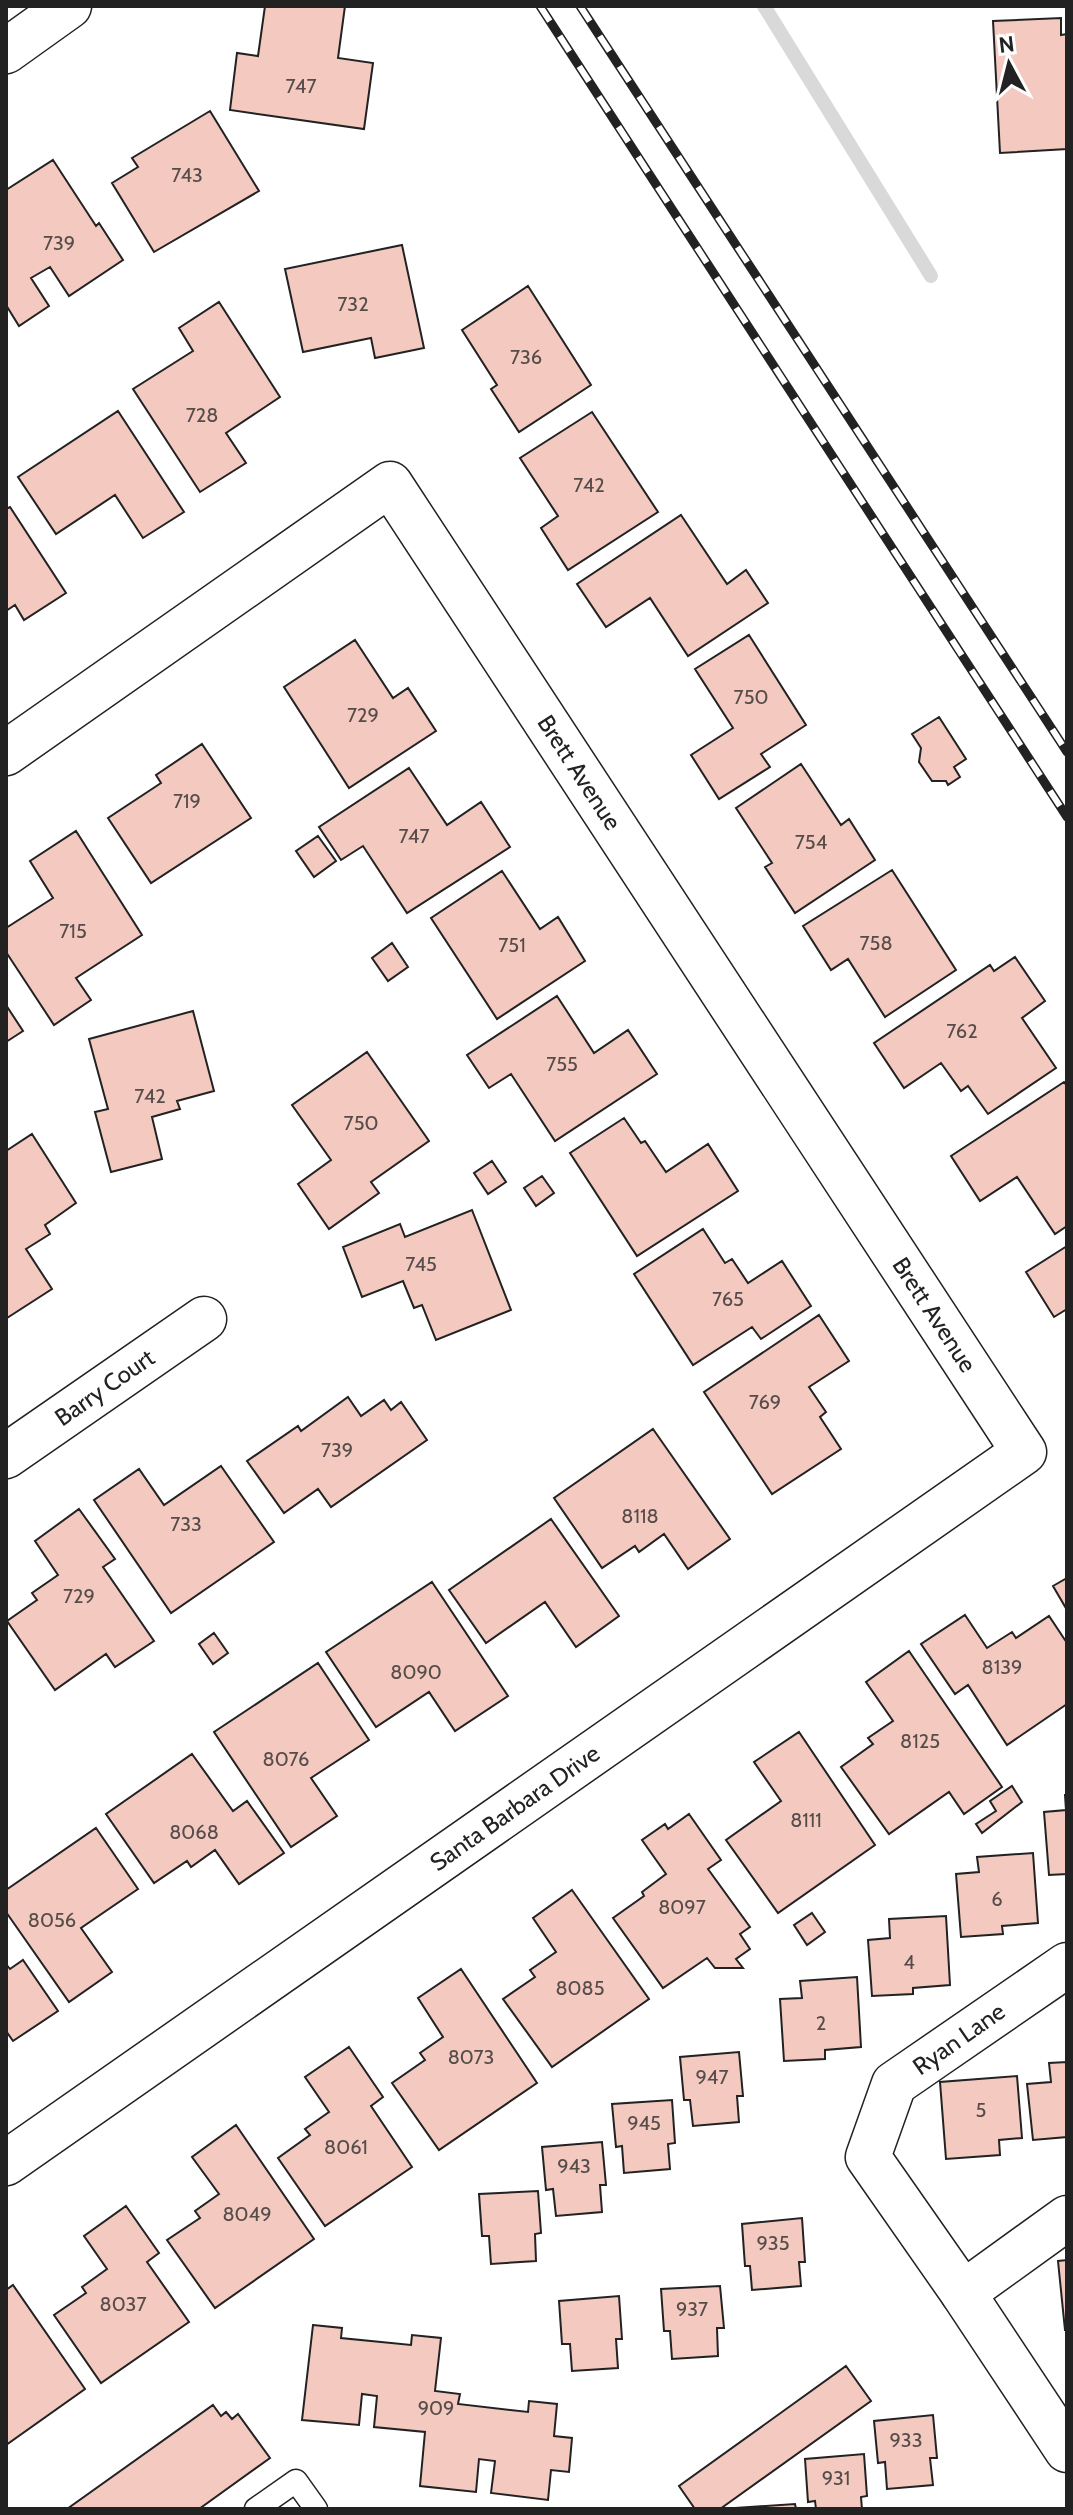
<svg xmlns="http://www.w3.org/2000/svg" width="1073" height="2515" font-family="Cabin,sans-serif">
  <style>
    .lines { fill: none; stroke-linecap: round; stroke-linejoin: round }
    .stream { stroke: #d9d9d9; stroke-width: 14 }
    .building { fill: #f3c9c0; stroke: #222; stroke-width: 2 }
    .service-casing { stroke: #222; stroke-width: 25 }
    .minor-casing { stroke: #222; stroke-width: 47 }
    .service { stroke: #fff; stroke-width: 22 }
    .minor { stroke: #fff; stroke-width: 44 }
    .rail-casing { stroke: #222; stroke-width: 9 }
    .rail { stroke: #fff; stroke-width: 6; stroke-dasharray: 18; stroke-linecap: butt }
    .labels { text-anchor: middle; stroke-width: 6; stroke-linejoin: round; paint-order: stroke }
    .number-label { font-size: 20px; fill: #564c4a }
    .street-label { font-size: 24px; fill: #222; stroke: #fff }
  </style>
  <rect width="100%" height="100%" fill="#fff"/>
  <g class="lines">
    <path class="stream" d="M764,6L931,276"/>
  </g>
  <path class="building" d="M265,6H345L338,58L373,63L364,129L230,110L237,53L258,56Z
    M1061,18V35L1067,34V149L1000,153L993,21Z
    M210,111L259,191L154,252L112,183L138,167L132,158Z
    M53,160L96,226L99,223L123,260L69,296L50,267L31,278L49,306L19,326L6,305V190Z
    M402,245L424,348L375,358L371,338L303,352L285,269Z
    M528,286L591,385L519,432L491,389L497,385L462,330Z
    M219,302L280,397L226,433L246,463L200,492L133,389L193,351L179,328Z
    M118,411L184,512L143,538L115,495L56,534L18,477Z
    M592,412L658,512L568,570L541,528L558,516L520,458Z
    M10,507L66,593L24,620L15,605L6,611V509Z
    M681,515L727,584L746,570L768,603L688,656L650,598L606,627L577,584Z
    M749,635L806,725L761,754L770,767L719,799L691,755L733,728L695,669Z
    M355,640L393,698L408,688L436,731L349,788L284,687Z
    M939,717L966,759L954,767L960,777L948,785L946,781H932L919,762L921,748L912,734Z
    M202,744L251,818L151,883L108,818L161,783L156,775Z
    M801,764L841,825L849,819L875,860L795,913L765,867L772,863L736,808Z
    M409,768L447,825L481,802L510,847L407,913L363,846L341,860L319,827Z
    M76,831L142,935L76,978L91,1000L54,1025L6,952V928L53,898L30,861Z
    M318,836L336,861L314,877L296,851Z
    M892,870L956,970L885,1017L848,959L831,970L803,926Z
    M502,871L540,929L558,917L585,961L497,1019L431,918Z
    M392,943L408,967L388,981L372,958Z
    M1015,957L1045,1001L1022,1018L1056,1068L988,1114L968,1086L961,1091L941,1063L904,1088L874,1043L990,965L994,971Z
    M557,996L594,1053L628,1030L657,1074L555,1141L511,1074L489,1088L467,1055Z
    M6,1005L23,1031L6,1042Z
    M193,1011L214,1091L177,1101L180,1109L152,1117L162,1159L111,1172L95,1112L108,1109L89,1039Z
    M367,1052L429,1141L371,1182L379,1193L329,1229L298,1184L331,1160L292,1105Z
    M1064,1082L1067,1086V1226L1055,1234L1017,1177L980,1201L951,1156Z
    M624,1118L641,1143L645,1141L666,1172L708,1144L738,1191L637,1256L570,1153Z
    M32,1134L76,1203L45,1225L50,1234L26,1249L52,1289L7,1318L6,1151Z
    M492,1161L506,1182L488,1194L474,1173Z
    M542,1176L554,1193L536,1206L524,1188Z
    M472,1210L511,1310L436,1340L422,1305L414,1308L403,1281L362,1297L343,1247L400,1224L405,1237Z
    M703,1229L725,1263L732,1259L748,1283L782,1261L811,1306L761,1339L752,1327L693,1365L634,1274Z
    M1067,1246V1309L1054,1317L1026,1272Z
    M819,1315L849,1361L809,1387L826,1412L820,1417L841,1449L772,1494L704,1392Z
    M348,1397L361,1416L384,1400L391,1410L401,1402L427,1440L331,1507L318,1489L284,1513L247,1461L298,1426L301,1431Z
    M653,1429L730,1539L688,1569L664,1534L639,1552L635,1546L602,1568L554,1498Z
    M221,1466L274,1542L171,1613L94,1500L139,1469L164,1505Z
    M79,1509L115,1559L103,1567L154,1641L115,1667L106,1654L55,1690L7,1621L37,1600L32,1593L58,1575L35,1541Z
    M551,1519L619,1616L576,1647L545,1602L486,1643L449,1590Z
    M1067,1578V1610L1053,1586Z
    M432,1582L508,1696L455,1731L429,1692L376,1727L326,1652Z
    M965,1615L987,1648L1012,1632L1016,1638L1049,1616L1067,1643V1704L1007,1745L968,1685L955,1694L921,1644Z
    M214,1633L228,1653L213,1664L199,1644Z
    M909,1651L1002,1787L964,1814L949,1792L889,1834L841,1767L873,1744L868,1738L893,1721L866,1682Z
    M318,1663L369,1740L311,1778L337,1816L291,1847L214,1732Z
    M799,1732L875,1845L778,1913L726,1840L781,1801L754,1762Z
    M192,1754L233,1811L247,1801L284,1853L239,1884L215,1850L191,1867L187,1861L154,1883L106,1814Z
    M1012,1786L1022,1802L982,1833L976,1824L996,1811L990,1801Z
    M1065,1795H1067V1874L1049,1875L1044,1812L1066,1810Z
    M689,1814L721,1860L708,1869L750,1927L740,1934L750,1949L736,1959L743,1968H715L707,1958L663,1988L613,1918L644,1896L642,1892L666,1874L642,1840L665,1824L668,1829Z
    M96,1828L138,1889L81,1928L112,1972L69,2002L6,1912V1890Z
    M1033,1853L1038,1923L1002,1926L1003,1934L961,1937L956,1874L979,1872L977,1857Z
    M572,1890L649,1999L552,2067L503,1999L535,1977L530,1970L556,1952L533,1918Z
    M812,1913L825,1932L807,1945L794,1925Z
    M946,1916L950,1985L913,1988V1994L872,1996L868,1940L890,1938L889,1919Z
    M23,1960L58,2011L13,2041L6,2031V1964L10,1969Z
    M461,1969L537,2083L439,2150L392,2083L425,2060L420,2053L443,2037L418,1998Z
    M857,1977L861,2047L825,2050V2059L784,2061L780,1999L802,1998L800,1981Z
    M349,2047L383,2097L371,2106L412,2167L325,2226L278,2158L310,2135L305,2129L329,2112L305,2077Z
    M739,2052L743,2096H737L739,2122L693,2126L690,2100H684L680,2057Z
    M1067,2062V2137L1033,2140L1027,2084L1051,2082L1049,2063Z
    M1017,2076L1022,2138L999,2140L1000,2155L946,2159L940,2082Z
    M672,2100L675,2143L668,2144L670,2169L624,2173L622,2146L616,2147L612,2104Z
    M236,2125L314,2239L215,2308L167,2240L200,2218L195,2211L219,2194L192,2157Z
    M602,2142L606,2185H600L602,2212L556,2216L553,2189L546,2190L542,2147Z
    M538,2191L541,2233L535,2234L536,2261L491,2264L489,2236H482L479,2194Z
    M126,2206L159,2253L147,2262L189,2322L101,2383L54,2315L86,2293L82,2287L107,2269L84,2236Z
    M802,2218L805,2262H799L801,2286L752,2290L750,2266H745L742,2224Z
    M1067,2260V2330H1065L1058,2261Z
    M13,2285L85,2389L6,2445V2290Z
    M720,2286L724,2328H717L718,2356L672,2359L670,2331H664L661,2289Z
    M619,2296L622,2339H616L618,2368L572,2371L570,2344H562L559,2301Z
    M313,2325L342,2328L341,2338L411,2345L412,2335L441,2338L435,2391L460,2394L458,2404L528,2412L529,2401L557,2404L554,2436L572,2438L569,2472L551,2470L548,2500L491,2493L495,2461L479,2459L476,2492L420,2486L425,2432L374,2427L377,2396L362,2394L359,2425L302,2420Z
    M846,2366L871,2401L720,2509H695L679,2486Z
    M213,2405L221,2416L226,2412L232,2419L238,2414L270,2458L199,2509H67Z
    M933,2415L937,2458H930L933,2485L887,2489L885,2462L878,2463L874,2421Z
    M864,2454L867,2496L861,2497L862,2509H816L815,2501L808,2502L805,2459Z
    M795,2504L796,2509H736V2508Z"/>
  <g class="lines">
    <g class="service-casing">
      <path id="service" d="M256,2509L296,2481L316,2509"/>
    </g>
    <g class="minor-casing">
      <g id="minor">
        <path d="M6,51L69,6"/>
        <path id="s1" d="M6,753L390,484L1024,1452L6,2163"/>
        <path id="s2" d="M6,1456L204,1319"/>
        <path d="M1067,1965L894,2084L868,2157L963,2293L1067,2450"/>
        <path d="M963,2293L1067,2218"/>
      </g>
    </g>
    <use href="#service" class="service"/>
    <use href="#minor" class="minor"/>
    <g class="rail-casing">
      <path id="rail" d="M540,6L1067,817
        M580,6L1067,752"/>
    </g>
    <use href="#rail" class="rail"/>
  </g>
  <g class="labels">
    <g class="number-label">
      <text x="301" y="93">747</text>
      <text x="187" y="182">743</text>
      <text x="59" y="250">739</text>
      <text x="353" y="311">732</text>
      <text x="526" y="364">736</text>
      <text x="202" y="422">728</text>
      <text x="589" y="492">742</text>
      <text x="751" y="704">750</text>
      <text x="363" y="722">729</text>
      <text x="187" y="808">719</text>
      <text x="414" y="843">747</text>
      <text x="811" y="849">754</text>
      <text x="73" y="938">715</text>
      <text x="876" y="950">758</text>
      <text x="512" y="952">751</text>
      <text x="962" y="1038">762</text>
      <text x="562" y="1071">755</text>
      <text x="150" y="1103">742</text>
      <text x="361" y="1130">750</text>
      <text x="421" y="1271">745</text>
      <text x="728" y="1306">765</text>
      <text x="765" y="1409">769</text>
      <text x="337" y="1457">739</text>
      <text x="640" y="1523">8118</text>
      <text x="186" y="1531">733</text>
      <text x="79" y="1603">729</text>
      <text x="1002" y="1674">8139</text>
      <text x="416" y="1679">8090</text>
      <text x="920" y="1748">8125</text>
      <text x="286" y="1766">8076</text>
      <text x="806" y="1827">8111</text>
      <text x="194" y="1839">8068</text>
      <text x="997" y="1906">6</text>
      <text x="682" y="1914">8097</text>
      <text x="52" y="1927">8056</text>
      <text x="909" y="1969">4</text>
      <text x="580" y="1995">8085</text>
      <text x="821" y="2030">2</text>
      <text x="471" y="2064">8073</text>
      <text x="712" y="2084">947</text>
      <text x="981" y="2117">5</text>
      <text x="644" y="2130">945</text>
      <text x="346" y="2154">8061</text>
      <text x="574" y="2173">943</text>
      <text x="247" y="2221">8049</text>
      <text x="773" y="2250">935</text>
      <text x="123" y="2311">8037</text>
      <text x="692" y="2316">937</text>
      <text x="436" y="2415">909</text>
      <text x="906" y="2447">933</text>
      <text x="836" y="2485">931</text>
    </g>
    <g class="street-label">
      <text dy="8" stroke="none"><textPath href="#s1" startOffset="814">Brett Avenue</textPath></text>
      <text dy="8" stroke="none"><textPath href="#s1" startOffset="1462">Brett Avenue</textPath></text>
      <text dy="8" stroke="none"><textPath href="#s2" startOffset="120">Barry Court</textPath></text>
      <text transform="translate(515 1808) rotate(-35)" y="8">Santa Barbara Drive</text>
      <text transform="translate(959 2039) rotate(-35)" y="8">Ryan Lane</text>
    </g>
  </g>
  <rect width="1073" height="2515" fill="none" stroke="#222222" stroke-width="16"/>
  <g transform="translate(1009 64) rotate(353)" stroke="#ffffff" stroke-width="6" paint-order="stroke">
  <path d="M0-6L14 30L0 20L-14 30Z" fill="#222222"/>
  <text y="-12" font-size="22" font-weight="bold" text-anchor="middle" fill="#222222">N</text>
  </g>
</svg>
